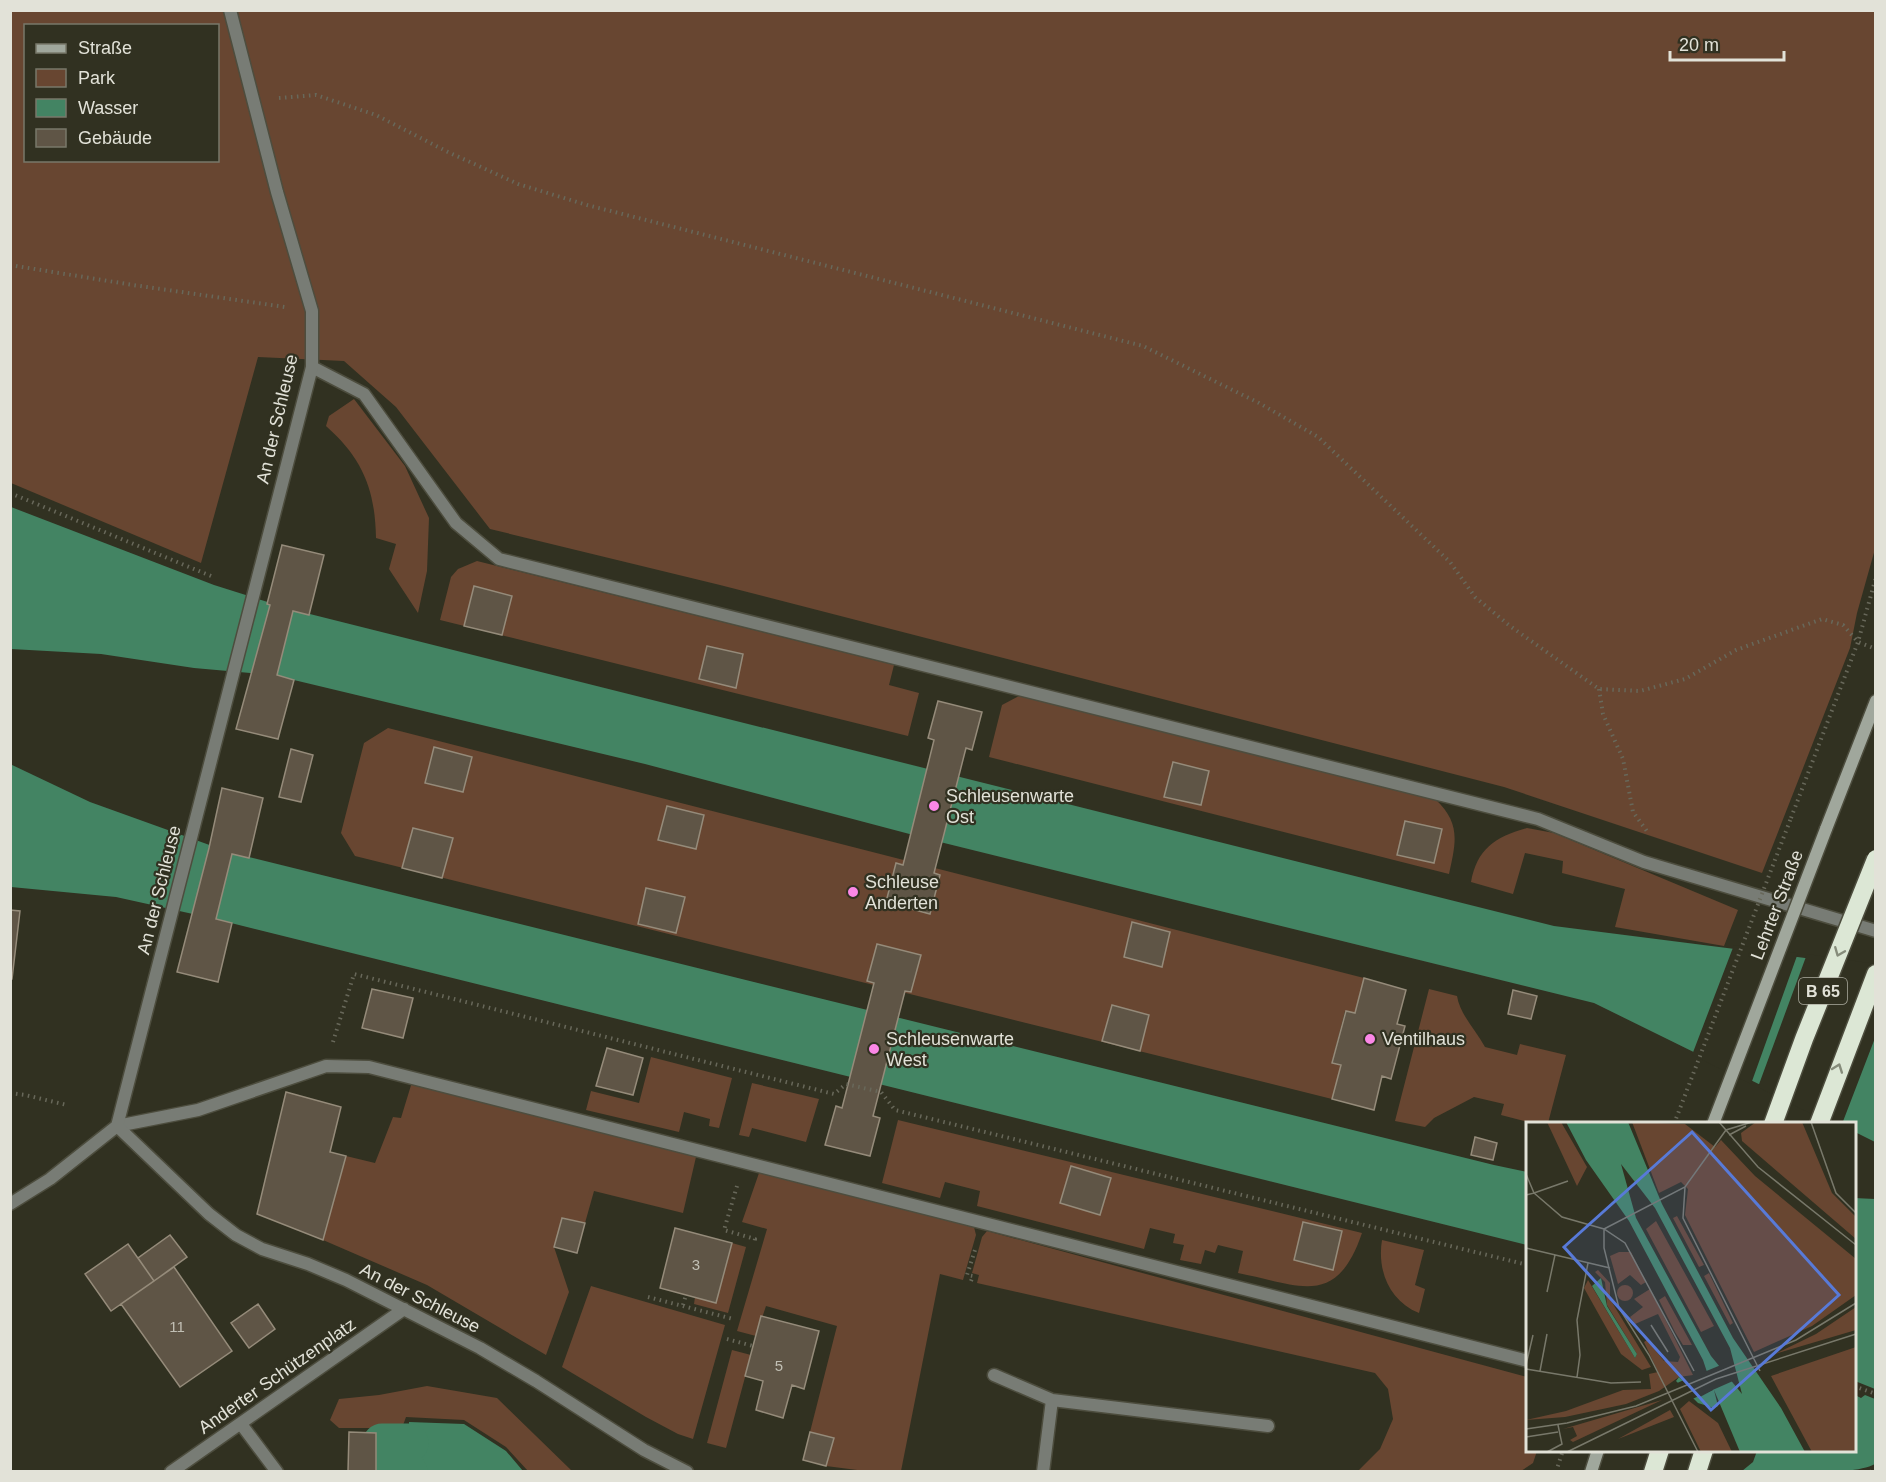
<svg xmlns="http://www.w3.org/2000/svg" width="1886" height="1482" font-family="Arial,sans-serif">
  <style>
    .green { fill: #684631; fill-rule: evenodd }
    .water { fill: #438463 }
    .pier { fill: #313121 }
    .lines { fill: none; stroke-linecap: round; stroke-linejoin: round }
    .canal { stroke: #438463; stroke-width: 39 }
    .building { fill: #5f5546; stroke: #958b7a; stroke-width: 1.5 }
    .lane-casing { stroke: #4d4d3e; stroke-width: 15 }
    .street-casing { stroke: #4d4d3e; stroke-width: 15 }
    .secondary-casing { stroke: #4d4d3e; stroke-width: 15 }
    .highway-casing { stroke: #4d4d3e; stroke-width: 21 }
    .path { stroke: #68685a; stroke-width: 4; stroke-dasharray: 1.5 4.5; stroke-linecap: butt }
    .lane { stroke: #787c75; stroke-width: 12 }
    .street { stroke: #787c75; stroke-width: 12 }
    .secondary { stroke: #a0a79c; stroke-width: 12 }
    .highway { stroke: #dce7d5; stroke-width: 18 }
    .secondary-bridge-casing { stroke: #4d4d3e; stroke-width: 15; stroke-linecap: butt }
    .highway-bridge-casing { stroke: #4d4d3e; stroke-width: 21; stroke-linecap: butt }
    .path-bridge { stroke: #68685a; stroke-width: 4; stroke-dasharray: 1.5 4.5; stroke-linecap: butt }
    .secondary-bridge { stroke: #a0a79c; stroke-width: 12 }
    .highway-bridge { stroke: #dce7d5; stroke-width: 18 }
    .oneway { stroke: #868c7b }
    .poi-dot { fill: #fb87e6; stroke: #313121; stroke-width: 2 }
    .labels { text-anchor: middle; stroke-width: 4.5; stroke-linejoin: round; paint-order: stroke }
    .number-label { font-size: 15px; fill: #c1bfb4 }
    .shield { fill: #313121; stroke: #adada1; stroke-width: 1.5 }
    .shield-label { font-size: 16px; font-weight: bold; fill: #e2e2d8 }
    .street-label { font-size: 18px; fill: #e2e2d8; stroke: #313121 }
    .poi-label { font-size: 18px; fill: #e2e2d8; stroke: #313121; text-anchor: start }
    .inset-road { fill: none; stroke: #78786a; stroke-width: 1.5 }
    .view { fill: #587ad8; fill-opacity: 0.15; stroke: #587ad8; stroke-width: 3 }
    .inset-edge { fill: none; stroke: #e2e2d8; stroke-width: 3 }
  </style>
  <rect width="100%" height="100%" fill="#313121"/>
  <path class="green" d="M10,11H1875V549L1857,613L1850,648L1762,873L1504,787L720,585L490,529L396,407L344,361L258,357L201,563L11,483ZM26,26H218V160H26Z
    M354,399L405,466L429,518L427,571L418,613L389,569L396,544L376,538C375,489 363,459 326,426L329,416Z
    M477,561L894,665L889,685L919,693L908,736L440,620L451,577L458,569Z
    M1019,696L1435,799C1461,823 1456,842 1449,874L989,757L1002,705Z
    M388,728L1364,978L1355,1013L1345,1011L1332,1062L1341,1065L1332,1099L355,856L341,833L364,743Z
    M1527,828L1554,833L1738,910L1724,946L1615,927L1625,889L1562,873L1563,861L1525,853L1513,894L1471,882C1477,849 1495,837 1527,828Z
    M1429,989L1457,996C1460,1015 1476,1030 1485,1047L1517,1055L1520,1044L1566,1055L1548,1123H1532L1501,1115L1504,1104L1474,1097L1434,1118L1425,1127L1395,1121Z
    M651,1057L732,1078L719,1128L709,1126L710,1119L684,1112L679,1132L586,1110L591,1091L639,1103Z
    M412,1082L696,1157L683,1213L594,1191L585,1223L562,1218L554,1247L569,1292L546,1355L427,1285L323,1240L346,1156L375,1163L393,1117L401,1118Z
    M752,1083L819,1099L806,1142L752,1128L749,1137L739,1135Z
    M898,1120L1362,1233C1336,1309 1299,1285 1238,1273L1243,1251L1218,1245L1215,1253L1205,1250L1201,1264L1180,1260L1184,1245L1173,1243L1175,1234L1150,1228L1144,1249L977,1206L980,1191L945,1182L940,1198L882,1183Z
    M759,1173L974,1227L976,1235L963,1280L940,1274L901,1471H865L826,1466L833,1438L810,1432L837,1326L766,1306L756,1336L737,1331L767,1229L742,1222Z
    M987,1231L1527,1377L1528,1450L1537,1451L1533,1463L1521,1471H1358L1380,1449L1393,1419L1388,1389L1375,1373L977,1283L979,1275L972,1273L982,1237Z
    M1382,1240L1424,1250L1415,1285L1425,1289L1419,1313C1389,1301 1377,1270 1382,1240Z
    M732,1243L746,1247L728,1313L694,1304L695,1297L716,1303Z
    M591,1286L725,1325L693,1439L678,1434L646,1417L562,1367Z
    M732,1350L751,1355L726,1448L707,1443Z
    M427,1386L497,1398L572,1471H528L506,1447L464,1420L406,1417L402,1428H339L330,1420L339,1399L379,1395Z"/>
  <path class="water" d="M11,507L214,585L290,609L1554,926L1875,967V1142L1855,1132L1854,1124L1838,1123L1594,1003L936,841L645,764L273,675L194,668L101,654L11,649Z
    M10,764L90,802L229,852L1494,1165L1527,1172V1245L211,918L116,897L11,887Z
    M1854,1198L1875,1199V1389L1855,1381Z
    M1855,1395L1861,1398L1865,1395L1875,1399V1464C1850,1477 1773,1472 1742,1471L1753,1462L1757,1451L1854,1450Z
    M409,1422L464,1424L506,1451L523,1471H409Z"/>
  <path class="pier" d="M1734,945L1798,953L1751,1084L1692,1055Z
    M1807,954L1876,964L1875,1038L1842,1124H1831L1758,1087Z"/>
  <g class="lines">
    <path class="canal" d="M382,1443H409
      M381,1470L408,1472"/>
  </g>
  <path class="building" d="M282,545L324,555L309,615L293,611L277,675L294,680L278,739L236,729L270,605L267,604Z
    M474,586L512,596L502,635L464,626Z
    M707,646L743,654L736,688L699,679Z
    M938,701L982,712L972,750L966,748L934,873L940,875L930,914L886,902L896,863L903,865L934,740L928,738Z
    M434,747L472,757L463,792L425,783Z
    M291,749L313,755L301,802L279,797Z
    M1173,762L1209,771L1201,805L1164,797Z
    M222,788L263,798L249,858L232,854L216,919L232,923L218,982L177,972L209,848Z
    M667,806L704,815L696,849L658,840Z
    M1405,821L1442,829L1434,863L1397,855Z
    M413,828L453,838L442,878L402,868Z
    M646,888L685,897L676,933L638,924Z
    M10,910L20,911L12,979H10Z
    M1132,922L1170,932L1162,967L1124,957Z
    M877,944L921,955L911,992L905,991L873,1116L880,1118L870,1156L825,1145L836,1106L842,1108L874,983L867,981Z
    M1364,978L1406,990L1397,1024L1405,1026L1391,1079L1382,1076L1374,1110L1332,1099L1341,1065L1332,1063L1346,1011L1355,1013Z
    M372,989L413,998L403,1038L362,1028Z
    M1513,990L1537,996L1531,1019L1508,1014Z
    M1112,1005L1149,1015L1140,1051L1102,1041Z
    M607,1048L643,1058L633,1095L596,1086Z
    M286,1092L341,1107L330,1152L346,1156L323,1240L257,1214Z
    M1475,1137L1497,1143L1493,1160L1471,1155Z
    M1071,1166L1111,1178L1100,1215L1060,1203Z
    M562,1218L585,1223L577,1253L554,1247Z
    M1303,1222L1342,1231L1333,1270L1294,1260Z
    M675,1228L732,1243L716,1303L660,1288Z
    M170,1235L187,1257L154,1281L138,1258Z
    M128,1244L154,1281L111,1311L85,1274Z
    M174,1267L232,1351L180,1387L121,1304Z
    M258,1304L275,1329L249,1348L231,1323Z
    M761,1316L819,1331L804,1389L792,1385L783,1418L756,1410L763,1381L745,1376Z
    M349,1432L376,1433V1472H348Z
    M810,1432L834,1438L826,1466L803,1460Z"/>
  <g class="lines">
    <g class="lane-casing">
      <path id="lane" d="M312,367L364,394L456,523L499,559L1538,819L1644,862L1876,931
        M117,1126L198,1110L326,1066L369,1067L1528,1361
        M994,1375L1052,1400L1268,1426
        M1043,1472L1052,1400"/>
    </g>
    <g class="street-casing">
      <path id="street" d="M117,1126L312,367V311L277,192L230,10
        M117,1126L209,1214L236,1235L262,1249L308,1264L346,1280L480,1348L536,1381L644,1450L687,1472
        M10,1204L50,1179L117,1126
        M241,1424L277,1472
        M171,1472L404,1309"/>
    </g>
    <g class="secondary-casing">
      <path id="secondary" d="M1826,829L1876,701
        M1591,1472L1598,1450"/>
    </g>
    <g class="highway-casing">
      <path id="highway" d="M1819,1124L1876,974
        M1653,1472L1660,1450
        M1697,1472L1704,1450"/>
    </g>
    <path class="path" d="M279,98L316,95L376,115L448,152L518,184L587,205L1143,346L1259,403L1318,437L1450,562L1475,597L1510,626L1599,689L1640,691L1685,679L1736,650L1822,619L1843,625L1858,642L1876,649
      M10,265L133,285L285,307
      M10,493L211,576
      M1599,689L1603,714L1623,759L1633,812L1649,834
      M1791,818L1858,642L1876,577
      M333,1042L354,974L834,1094L846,1084L881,1092L895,1110L1528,1265
      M10,1093L25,1095L67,1105
      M737,1186L724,1230L755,1239L754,1244
      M971,1281L973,1276L967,1275L976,1247
      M648,1297L733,1319
      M683,1305L686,1295
      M727,1339L753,1346
      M1854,1386L1876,1394
      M1556,1472L1563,1450
      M1870,1472L1876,1469"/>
    <use href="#lane" class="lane"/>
    <use href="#street" class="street"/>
    <use href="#secondary" class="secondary"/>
    <use href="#highway" class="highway"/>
    <g class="secondary-bridge-casing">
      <path id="secondary-bridge" d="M1713,1124L1826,829"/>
    </g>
    <g class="highway-bridge-casing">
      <path id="highway-bridge" d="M1773,1124L1804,1039L1876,859"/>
    </g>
    <path class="path-bridge" d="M1674,1124L1791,818"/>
    <use href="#secondary-bridge" class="secondary-bridge"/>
    <use href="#highway-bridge" class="highway-bridge"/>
  </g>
  <defs><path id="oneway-chevron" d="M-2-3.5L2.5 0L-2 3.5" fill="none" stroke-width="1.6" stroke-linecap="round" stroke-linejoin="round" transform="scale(1.5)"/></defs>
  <g class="oneway">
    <use href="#oneway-chevron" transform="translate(1839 952) rotate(112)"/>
    <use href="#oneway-chevron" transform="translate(1838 1068) rotate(-70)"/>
  </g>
  <g class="poi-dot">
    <circle cx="934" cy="806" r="6"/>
    <circle cx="853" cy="892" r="6"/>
    <circle cx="1370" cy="1039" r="6"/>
    <circle cx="874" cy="1049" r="6"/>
  </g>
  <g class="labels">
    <g class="number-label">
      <text x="696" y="1270">3</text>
      <text x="177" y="1332">11</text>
      <text x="779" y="1371">5</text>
    </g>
    <rect class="shield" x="1799" y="978" width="48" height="26" rx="4.5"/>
    <g class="shield-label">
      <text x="1823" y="997">B 65</text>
    </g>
    <g class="street-label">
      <text transform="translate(277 419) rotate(-77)" y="6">An der Schleuse</text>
      <text transform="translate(159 890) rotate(-76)" y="6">An der Schleuse</text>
      <text transform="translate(1777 905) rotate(-69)" y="6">Lehrter Straße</text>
      <text transform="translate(420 1298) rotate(27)" y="6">An der Schleuse</text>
      <text transform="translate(277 1376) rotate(-35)" y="6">Anderter Schützenplatz</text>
    </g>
    <g class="poi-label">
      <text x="946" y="802">Schleusenwarte<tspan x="946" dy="21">Ost</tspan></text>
      <text x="865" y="888">Schleuse<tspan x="865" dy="21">Anderten</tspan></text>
      <text x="886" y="1045">Schleusenwarte<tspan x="886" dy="21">West</tspan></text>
      <text x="1382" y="1045">Ventilhaus</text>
    </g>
  </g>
  <g transform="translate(1526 1122)">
    <rect width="330" height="330" fill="#313121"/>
    <path d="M21,0H35L61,45L51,64ZM106,0L159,2L189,25L195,18L229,54L330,137V173L286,204L228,230L159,93L162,67L155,60L133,71ZM230,0H276L306,71L330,95V117L216,19L215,11ZM151,94L178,143L173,145L147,96ZM130,99L188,204L175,210L120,107ZM93,130H105L120,160L115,163L104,153L92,162L84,134ZM72,148L84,161V177L125,245L116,248L95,232L58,166L62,158L109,236L111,232L81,183L79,160L69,150ZM183,151L207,201L204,203L178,154ZM91 171a8 8 0 1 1 16 0a8 8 0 1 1-16 0ZM124,167L167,253L153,255L133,269L100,282L39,295L0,298L40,289L97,268L125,267L123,252L132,250L118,220L121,218L138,239L152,240L154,235L132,192L109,202L104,195L117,185L108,177ZM139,174L166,223H157L149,210L133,178ZM330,185V208L249,232L290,212ZM330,225V330H286L245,254ZM136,278L47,320L44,318L51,314L47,305L37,307ZM163,279L192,301L206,330H175L154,287ZM144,288L148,295L92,317Z" fill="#684631"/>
    <path d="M40,0H102L136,82L207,216L255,286L279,330H214L188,268L192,284L188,286L172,281L150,259L153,255L174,275L187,268L177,238L103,99L60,38ZM95,42L129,86L204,226L216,272L185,234L110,96ZM75,156L81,184L111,232L109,236L66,164Z" fill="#438463" fill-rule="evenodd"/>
    <path d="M195,243L207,259L164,278L149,262L160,257L177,272L184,266L178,250Z" fill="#313121"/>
    <path class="inset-road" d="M193,0L232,45L330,123M285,0L310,71L330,91M203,13L220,4M0,52L8,71L42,59M159,65L157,96L234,249M0,73L8,71L36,95L78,107L99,121L168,249M78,107V126L93,186L123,233L172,330M78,107L159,65L200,8L226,0M0,126L84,146M21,170L29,133M125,203L142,230M0,243L7,213M0,247L85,261L115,260M14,249L21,212M51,255L54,233L51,198L62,141M0,307L41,301L110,284L270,218L330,181M0,315L32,310M21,330L36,322L32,303M41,330L190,257L330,212"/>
    <path class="view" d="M166,10L313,173L185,288L38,125Z"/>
    <rect width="330" height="330" class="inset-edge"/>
  </g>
  <rect width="1886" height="1482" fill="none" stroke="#e2e2d8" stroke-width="24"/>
  <rect x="24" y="24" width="195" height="138" fill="#313121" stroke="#78786a" stroke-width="1.5"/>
  <rect x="36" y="44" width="30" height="9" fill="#a0a79c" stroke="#78786a" stroke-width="1.5"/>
  <text x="78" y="54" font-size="18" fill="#e2e2d8">Straße</text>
  <rect x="36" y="69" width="30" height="18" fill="#684631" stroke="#78786a" stroke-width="1.5"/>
  <text x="78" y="84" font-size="18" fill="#e2e2d8">Park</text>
  <rect x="36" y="99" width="30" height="18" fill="#438463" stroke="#78786a" stroke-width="1.5"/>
  <text x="78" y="114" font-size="18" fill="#e2e2d8">Wasser</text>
  <rect x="36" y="129" width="30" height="18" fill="#5f5546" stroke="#78786a" stroke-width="1.5"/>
  <text x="78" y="144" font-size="18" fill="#e2e2d8">Gebäude</text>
  <path d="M1670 51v9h114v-9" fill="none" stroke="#e2e2d8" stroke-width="3"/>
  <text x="1679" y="51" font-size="18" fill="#e2e2d8" stroke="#313121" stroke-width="4.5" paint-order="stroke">20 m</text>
</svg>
